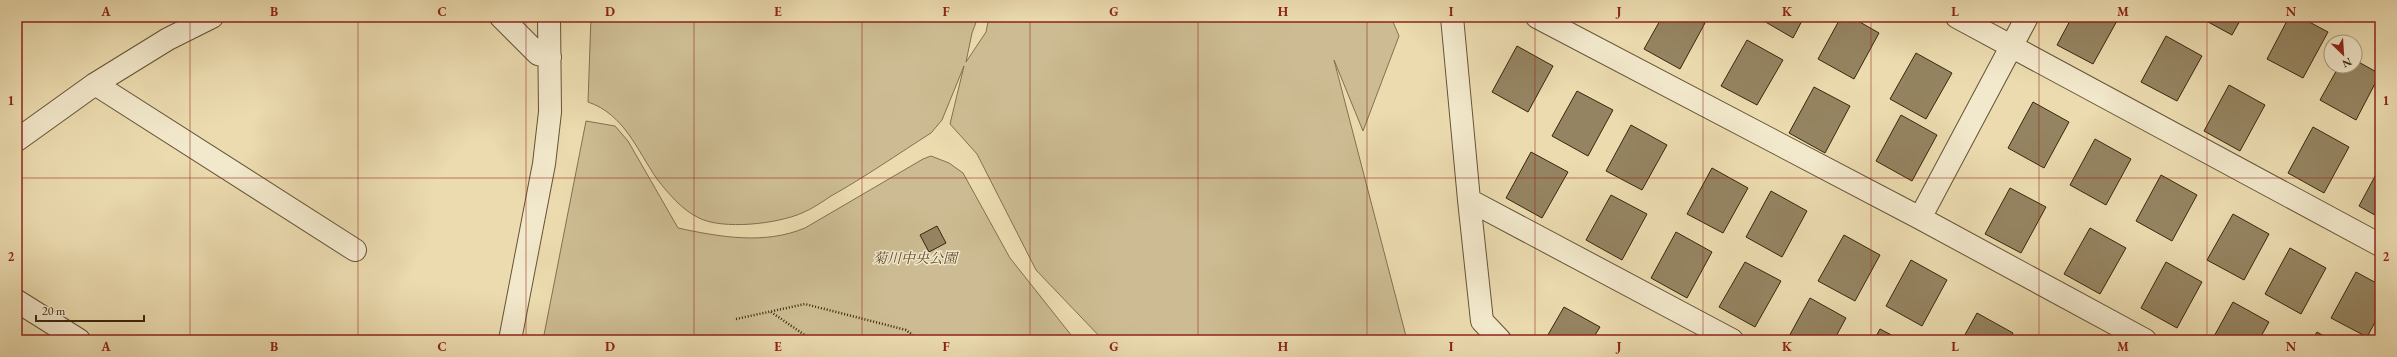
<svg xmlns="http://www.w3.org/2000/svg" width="2397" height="357" font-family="'EB Garamond','Noto Serif JP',serif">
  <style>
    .green { fill: #cdbc93; stroke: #827150 }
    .building { fill: #958461; stroke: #38260d }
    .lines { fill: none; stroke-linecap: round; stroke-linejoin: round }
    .minor-casing { stroke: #655336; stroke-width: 24 }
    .path { stroke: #38260d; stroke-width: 2.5; stroke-dasharray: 1 2; stroke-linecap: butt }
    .minor { stroke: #f2e8cb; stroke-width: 22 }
    .grid { fill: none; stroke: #8f2418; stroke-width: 1; stroke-opacity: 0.55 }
    .labels { text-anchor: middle; stroke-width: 3; stroke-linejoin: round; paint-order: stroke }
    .park-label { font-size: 14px; font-style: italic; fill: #5d4c2e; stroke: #f2e8cb }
    .neatline { fill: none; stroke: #8f2418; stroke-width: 1.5 }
    .grid-label { font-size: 13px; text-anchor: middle; font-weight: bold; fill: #8f2418 }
  </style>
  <rect width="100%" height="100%" fill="#ebdbaf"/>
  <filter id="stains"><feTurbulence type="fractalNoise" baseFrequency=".005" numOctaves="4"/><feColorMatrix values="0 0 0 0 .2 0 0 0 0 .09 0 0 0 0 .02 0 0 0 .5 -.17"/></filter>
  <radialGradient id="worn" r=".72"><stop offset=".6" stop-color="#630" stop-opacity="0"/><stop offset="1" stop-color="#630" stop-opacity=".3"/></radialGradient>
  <path class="green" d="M591,17H978L972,33L966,62L986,32L989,17H1391L1399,36L1363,131L1334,60L1407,340H1103L1036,270L977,154L950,124L964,66L942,120L931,133C898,154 865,177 831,196C822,202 812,209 802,213C777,224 723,230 699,218C682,210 668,193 657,179C637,150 624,114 588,102Z
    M586,121L615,126L628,141L678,228C720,237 764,245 805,228L923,159L931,156L949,163L963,173L1010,258L1075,340H543Z"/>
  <path class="building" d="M1592,17H1602L1599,21Z
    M1662,17H1695L1705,23L1680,69L1644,49Z
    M1757,17H1804L1793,38Z
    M1841,17H1851L1879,33L1854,79L1818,59Z
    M2072,17L2118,19L2093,64L2057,45Z
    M2199,17H2242L2232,35Z
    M2289,17H2300L2328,32L2303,78L2267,59Z
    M2166,36L2202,56L2177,101L2141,82Z
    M1747,40L1783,60L1757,105L1721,86Z
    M1517,46L1553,66L1528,112L1492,92Z
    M1916,53L1952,73L1926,119L1890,99Z
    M2355,60L2380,74L2356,120L2320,100L2339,66H2355Z
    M2229,85L2265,105L2240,151L2204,131Z
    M1814,87L1850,106L1825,153L1789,133Z
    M1577,91L1613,110L1588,156L1552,136Z
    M2033,102L2069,122L2044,168L2008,148Z
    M1901,115L1937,135L1912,181L1876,161Z
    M1631,125L1667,145L1642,190L1606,171Z
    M2313,127L2349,147L2324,193L2288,173Z
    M2095,139L2131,159L2106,205L2070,185Z
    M1531,152L1568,172L1542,218L1506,198Z
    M2380,167V218L2359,206Z
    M1712,168L1748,188L1723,233L1687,214Z
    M2161,175L2197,195L2172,241L2136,221Z
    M2010,188L2046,207L2021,253L1985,234Z
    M1771,191L1807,211L1782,257L1746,237Z
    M1611,195L1647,214L1622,260L1586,240Z
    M2233,214L2269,234L2244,280L2207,260Z
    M937,226L946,243L929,252L920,235Z
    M2090,228L2126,248L2100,294L2064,274Z
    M1676,232L1712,252L1687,298L1651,278Z
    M1844,235L1880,255L1855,301L1818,281Z
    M2290,248L2326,268L2301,314L2265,294Z
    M1911,260L1947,280L1922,326L1886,306Z
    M1745,262L1781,281L1755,327L1719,307Z
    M2166,262L2202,282L2177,328L2141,308Z
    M2356,272L2380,285V313L2367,337L2331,318Z
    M1810,298L1846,318L1834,340H1787Z
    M2233,302L2269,322L2259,340H2212Z
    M1564,307L1600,327L1592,340H1545Z
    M1977,313L2013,333L2009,340H1962Z
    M1880,329L1901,340H1874Z
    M2317,332L2331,340H2312Z"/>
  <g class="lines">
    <g class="minor-casing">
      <path id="minor" d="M501,17L538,54L550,57
        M1452,17L1469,200L1732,340
        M1537,17L1920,218L2145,340
        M1957,17L2380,245
        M95,84L355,250
        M17,140L95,84L168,39L212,17
        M1469,200L1482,321L1500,340
        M1920,218L2027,17
        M17,301L79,340
        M510,340L544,164L550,112L549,17"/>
    </g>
    <path class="path" d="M771,312L812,340
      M736,319L805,304L906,330L919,340"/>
    <use href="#minor" class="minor"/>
  </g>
  <path class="grid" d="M190,17V340M358,17V340M526,17V340M694,17V340M862,17V340M1030,17V340M1198,17V340M1367,17V340M1535,17V340M1703,17V340M1871,17V340M2039,17V340M2207,17V340M17,178H2380"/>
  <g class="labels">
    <g class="park-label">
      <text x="915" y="263">菊川中央公園</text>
    </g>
  </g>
  <rect width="2397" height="357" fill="none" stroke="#ebdbaf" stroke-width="44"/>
  <g transform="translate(2343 54) rotate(155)"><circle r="19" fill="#f2e8cb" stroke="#a89a7f"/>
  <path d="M0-3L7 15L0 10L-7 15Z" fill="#8f2418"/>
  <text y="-6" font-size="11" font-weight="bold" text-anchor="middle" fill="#38260d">N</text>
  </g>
  <path d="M36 315v6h108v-6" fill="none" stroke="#38260d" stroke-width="2"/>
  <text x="42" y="315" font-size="12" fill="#38260d" stroke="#f2e8cb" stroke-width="3" paint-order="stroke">20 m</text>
  <rect x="22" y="22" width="2353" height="313" class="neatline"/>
  <g class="grid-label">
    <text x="106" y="16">A</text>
    <text x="274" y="16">B</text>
    <text x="442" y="16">C</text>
    <text x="610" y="16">D</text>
    <text x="778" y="16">E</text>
    <text x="946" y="16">F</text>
    <text x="1114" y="16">G</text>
    <text x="1283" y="16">H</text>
    <text x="1451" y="16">I</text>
    <text x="1619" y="16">J</text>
    <text x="1787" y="16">K</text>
    <text x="1955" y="16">L</text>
    <text x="2123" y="16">M</text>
    <text x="2291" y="16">N</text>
    <text x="11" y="105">1</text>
    <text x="2386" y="105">1</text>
    <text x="11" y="261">2</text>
    <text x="2386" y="261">2</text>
    <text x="106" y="351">A</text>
    <text x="274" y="351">B</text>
    <text x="442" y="351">C</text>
    <text x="610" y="351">D</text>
    <text x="778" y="351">E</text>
    <text x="946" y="351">F</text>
    <text x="1114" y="351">G</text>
    <text x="1283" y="351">H</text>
    <text x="1451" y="351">I</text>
    <text x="1619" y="351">J</text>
    <text x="1787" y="351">K</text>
    <text x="1955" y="351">L</text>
    <text x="2123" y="351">M</text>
    <text x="2291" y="351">N</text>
  </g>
  <rect width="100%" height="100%" filter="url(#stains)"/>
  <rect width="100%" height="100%" fill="url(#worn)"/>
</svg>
